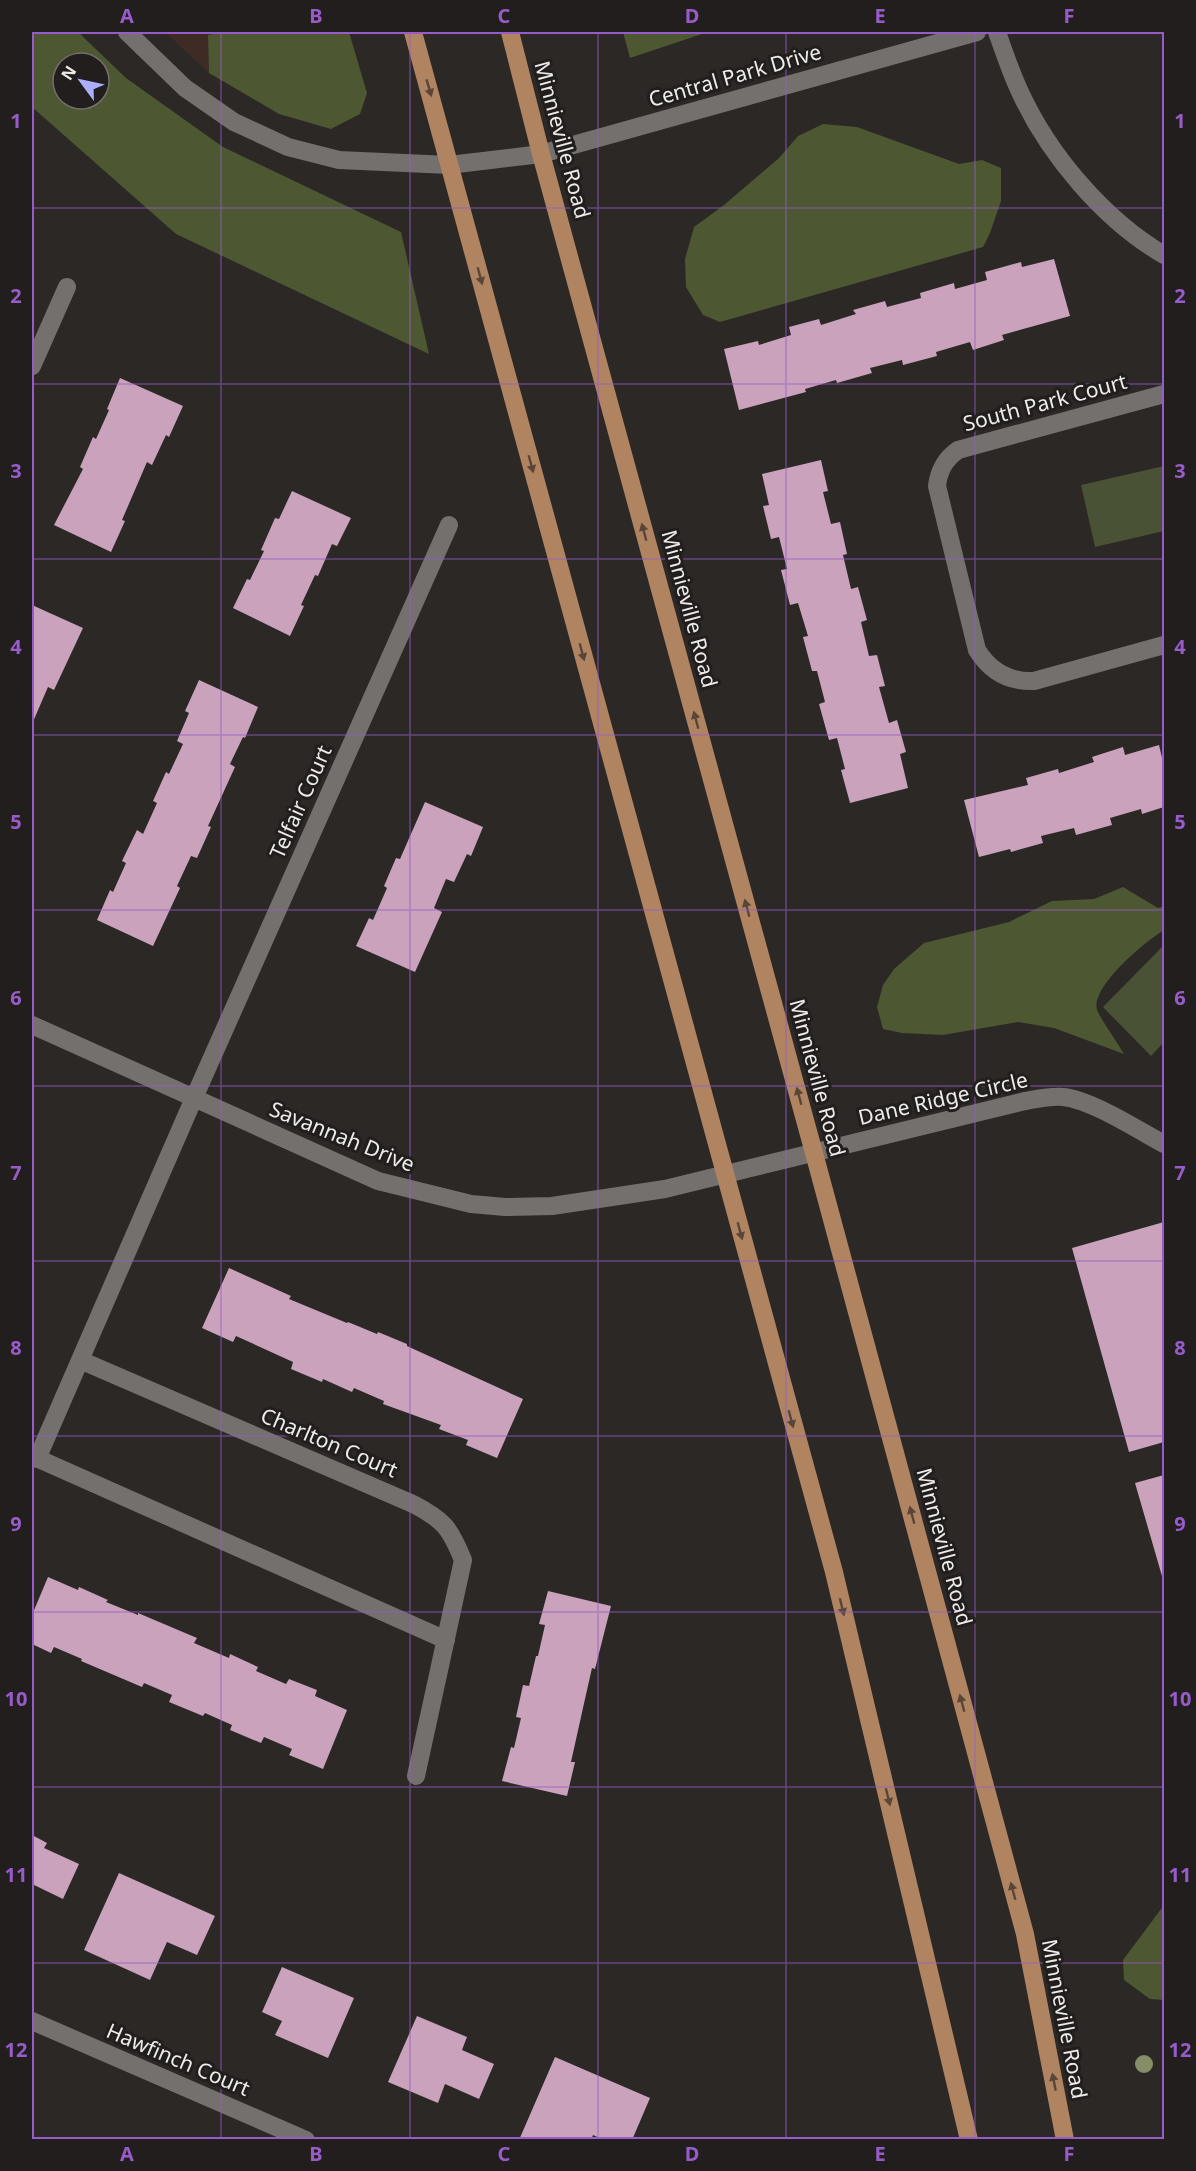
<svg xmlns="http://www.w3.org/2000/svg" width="1196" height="2171" font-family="'Noto Sans',sans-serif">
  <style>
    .commercial { fill: #3e2b25 }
    .green { fill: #495234 }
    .forest { fill: #4d5732; fill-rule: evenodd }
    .building { fill: #caa2bb }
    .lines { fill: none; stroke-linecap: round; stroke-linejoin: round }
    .minor { stroke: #73706e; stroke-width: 18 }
    .major { stroke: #b08361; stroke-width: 18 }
    .tree { fill: #838d67 }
    .oneway { fill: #5a4638 }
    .grid { fill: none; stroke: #985cca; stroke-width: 1.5; stroke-opacity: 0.55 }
    .labels { text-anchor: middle; stroke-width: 6; stroke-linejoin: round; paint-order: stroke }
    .street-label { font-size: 21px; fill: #eeeceb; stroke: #211e1d }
    .neatline { fill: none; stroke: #985cca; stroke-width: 2 }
    .grid-label { font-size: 20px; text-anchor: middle; font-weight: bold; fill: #985cca }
  </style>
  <rect width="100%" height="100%" fill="#2b2826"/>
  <path class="commercial" d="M165,32H222L208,35L209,73Z"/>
  <path class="green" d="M1164,466V531L1095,547L1081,485Z
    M1164,945V1042L1151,1056L1103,1007Z"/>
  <path class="forest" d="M32,32H78L126,78L223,147L401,232L429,354L176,234L32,107ZM63,63H99V99H63Z
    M222,32H349L367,93L360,114L331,129L279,114L209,73L208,35Z
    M623,32H708L630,58Z
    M823,124L857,127L959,164L982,160L1001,168V201L990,233L983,247L720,322L703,315L686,287L685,259L694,227L724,205L779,158L798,136Z
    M1123,887L1158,908L1164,906V930C1146,941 1091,986 1097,1010C1099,1016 1119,1045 1124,1054L1054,1028L1018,1022L943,1035L902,1033L883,1029L877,1007L883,985L894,969L924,943L1009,922L1052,901L1094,899Z
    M1164,1905V2000L1150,1999L1124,1980L1123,1960Z"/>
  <path class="building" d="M1054,259L1070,316L1002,335L1004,340L973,350L970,342L936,352L937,356L903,365L902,360L870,368L872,373L837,383L836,380L805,389L806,392L739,410L724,349L758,341L759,345L791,335L789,327L819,319L821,325L856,314L853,310L885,301L887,307L921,298L920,293L954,283L955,289L987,280L985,272L1021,262L1022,267Z
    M120,378L183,406L169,437L166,435L152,465L147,462L122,520L125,521L111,552L54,525L83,469L80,467L93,437L96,439L109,410L107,409Z
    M821,460L828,491L823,492L831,524L840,522L847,554L843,555L851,589L858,587L867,620L861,622L869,656L877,655L885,686L879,687L889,723L897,720L906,752L900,754L908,788L850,803L841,770L845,769L837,738L829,740L819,704L825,702L817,671H812L803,637L808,636L798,603L790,605L781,570L787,569L779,537L771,539L763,506L769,505L762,474Z
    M292,491L351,518L337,546L332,544L318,576L315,575L301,605L304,606L290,636L233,608L247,579L250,580L264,551L261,550L275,518L279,519Z
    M32,605L83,628L54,690L48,687L32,724Z
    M199,680L258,707L245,738L243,737L230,764L235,767L208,826L211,827L197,858L191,856L177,886L180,888L153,946L97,920L110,890L113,892L126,863L122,861L137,830L143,834L157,803L153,801L166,772L169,774L183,744L177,741L189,713L185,711Z
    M1159,745L1164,766V807L1142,814L1141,809L1110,818L1112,825L1076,835L1074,828L1041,836L1043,843L1011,852L1010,849L979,857L964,800L1028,785L1026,778L1058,769L1059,773L1094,762L1092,757L1123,747L1125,755Z
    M425,802L483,827L471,856L467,854L454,882L446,879L434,908L442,912L415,972L356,946L369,918L373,920L387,888L384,886L396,858L400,859Z
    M1164,1222V1442L1129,1452L1072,1248Z
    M229,1268L291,1296L289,1299L347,1323L348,1322L377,1334L378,1332L407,1344V1346L523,1399L497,1458L466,1445L468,1440L439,1429L441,1425L383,1404L384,1401L354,1388L352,1392L323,1379L322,1382L291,1369L293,1362L236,1336L233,1342L202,1328Z
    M1164,1475V1583L1135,1483Z
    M48,1577L78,1590L79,1587L108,1600L106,1602L138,1615V1613L197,1638L194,1643L229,1658L230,1654L258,1667L256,1671L286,1684L289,1679L317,1690L315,1696L347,1710L323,1769L289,1755L292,1749L264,1737L261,1743L230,1730L232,1725L205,1713L203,1716L169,1702L172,1695L144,1683L142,1687L81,1661L82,1659L54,1647L51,1653L32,1644V1615Z
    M548,1591L611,1606L595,1669L592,1668L585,1699L571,1762H575L567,1796L502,1781L511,1747L514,1748L521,1718L516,1717L523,1685L529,1686L536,1656H538L545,1625L539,1624Z
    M32,1835L47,1843L44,1848L79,1864L63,1899L32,1884Z
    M119,1873L215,1916L197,1955L167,1942L150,1980L84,1950Z
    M282,1967L354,1998L328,2058L275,2035L282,2021L262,2012Z
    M417,2016L467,2037L462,2050L494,2064L479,2099L445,2084L438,2103L388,2082Z
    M555,2057L650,2098L632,2140H604L593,2135L591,2140H519Z"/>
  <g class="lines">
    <path class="minor" d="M127,32L185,88L234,122L288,147L339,160L449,165L541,154L977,32
      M997,32C1004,52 1011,73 1020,92C1049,155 1104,220 1164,255
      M32,366L67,287
      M1164,394L958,450C945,459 939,470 937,486L977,650C990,671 1009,682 1034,681L1164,645
      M32,1025L378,1181L471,1204L505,1207L552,1206L665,1189L1025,1101C1037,1099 1050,1096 1063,1097C1092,1100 1138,1130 1164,1144
      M80,1360L413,1504C444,1520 450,1528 463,1560L416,1776
      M32,1456L446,1640
      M37,1459L194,1098L449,525
      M32,2021L306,2140"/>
    <path class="major" d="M413,32L834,1572L969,2140
      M510,32L541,154L814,1153L1025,1934L1065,2140"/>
  </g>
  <circle class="tree" cx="1144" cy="2064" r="9"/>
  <defs><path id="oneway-solid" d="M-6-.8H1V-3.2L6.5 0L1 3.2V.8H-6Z" transform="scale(1.5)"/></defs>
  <g class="oneway">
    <use href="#oneway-solid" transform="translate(429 88) rotate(74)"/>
    <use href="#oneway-solid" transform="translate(480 276) rotate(75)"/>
    <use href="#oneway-solid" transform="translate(531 464) rotate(75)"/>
    <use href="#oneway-solid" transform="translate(644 532) rotate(-105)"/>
    <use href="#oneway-solid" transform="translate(582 652) rotate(75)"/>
    <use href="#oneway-solid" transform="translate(696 720) rotate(-105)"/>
    <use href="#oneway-solid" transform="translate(747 908) rotate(-105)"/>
    <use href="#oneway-solid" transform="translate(799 1096) rotate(-105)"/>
    <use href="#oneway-solid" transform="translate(740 1231) rotate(75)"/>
    <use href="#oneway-solid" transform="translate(791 1419) rotate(75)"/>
    <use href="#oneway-solid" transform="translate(912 1515) rotate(-105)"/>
    <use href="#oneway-solid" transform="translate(842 1607) rotate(76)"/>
    <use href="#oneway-solid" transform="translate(962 1703) rotate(-105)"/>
    <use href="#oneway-solid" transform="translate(888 1797) rotate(76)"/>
    <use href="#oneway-solid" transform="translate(1013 1891) rotate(-105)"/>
    <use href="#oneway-solid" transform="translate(1054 2082) rotate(-101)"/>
  </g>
  <path class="grid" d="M221,32V2140M410,32V2140M598,32V2140M786,32V2140M975,32V2140M32,208H1164M32,384H1164M32,559H1164M32,735H1164M32,910H1164M32,1086H1164M32,1261H1164M32,1436H1164M32,1612H1164M32,1787H1164M32,1963H1164"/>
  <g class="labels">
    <g class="street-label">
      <text transform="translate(735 76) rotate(-16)" y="7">Central Park Drive</text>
      <text transform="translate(562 140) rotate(75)" y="7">Minnieville Road</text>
      <text transform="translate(1045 403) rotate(-15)" y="7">South Park Court</text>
      <text transform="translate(689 609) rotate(75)" y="7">Minnieville Road</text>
      <text transform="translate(301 802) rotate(-66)" y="7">Telfair Court</text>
      <text transform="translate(817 1078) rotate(75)" y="7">Minnieville Road</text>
      <text transform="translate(943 1099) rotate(-13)" y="7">Dane Ridge Circle</text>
      <text transform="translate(342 1137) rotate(22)" y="7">Savannah Drive</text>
      <text transform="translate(329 1443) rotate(23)" y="7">Charlton Court</text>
      <text transform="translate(944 1547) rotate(75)" y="7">Minnieville Road</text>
      <text transform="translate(1064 2019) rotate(79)" y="7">Minnieville Road</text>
      <text transform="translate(178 2060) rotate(23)" y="7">Hawfinch Court</text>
    </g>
  </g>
  <rect width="1196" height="2171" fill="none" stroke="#211e1d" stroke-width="66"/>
  <g transform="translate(81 81) rotate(303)"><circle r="28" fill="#211e1d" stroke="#73706f" stroke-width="1.5"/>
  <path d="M0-4.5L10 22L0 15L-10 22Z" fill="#acaffb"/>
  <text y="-9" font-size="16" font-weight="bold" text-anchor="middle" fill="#eeeceb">N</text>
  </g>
  <rect x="33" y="33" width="1130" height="2105" class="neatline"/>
  <g class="grid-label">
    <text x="127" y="23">A</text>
    <text x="316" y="23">B</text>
    <text x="504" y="23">C</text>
    <text x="692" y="23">D</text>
    <text x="880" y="23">E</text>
    <text x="1069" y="23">F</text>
    <text x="16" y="128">1</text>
    <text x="1180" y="128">1</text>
    <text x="16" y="303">2</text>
    <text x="1180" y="303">2</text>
    <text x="16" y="478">3</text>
    <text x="1180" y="478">3</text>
    <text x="16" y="654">4</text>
    <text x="1180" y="654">4</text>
    <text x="16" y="829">5</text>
    <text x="1180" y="829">5</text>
    <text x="16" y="1005">6</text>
    <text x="1180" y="1005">6</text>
    <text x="16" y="1180">7</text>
    <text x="1180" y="1180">7</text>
    <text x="16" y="1355">8</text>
    <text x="1180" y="1355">8</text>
    <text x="16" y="1531">9</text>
    <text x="1180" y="1531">9</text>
    <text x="16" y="1706">10</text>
    <text x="1180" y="1706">10</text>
    <text x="16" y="1882">11</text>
    <text x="1180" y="1882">11</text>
    <text x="16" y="2057">12</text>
    <text x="1180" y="2057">12</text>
    <text x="127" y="2161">A</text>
    <text x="316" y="2161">B</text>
    <text x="504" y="2161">C</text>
    <text x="692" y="2161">D</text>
    <text x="880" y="2161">E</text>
    <text x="1069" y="2161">F</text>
  </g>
</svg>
